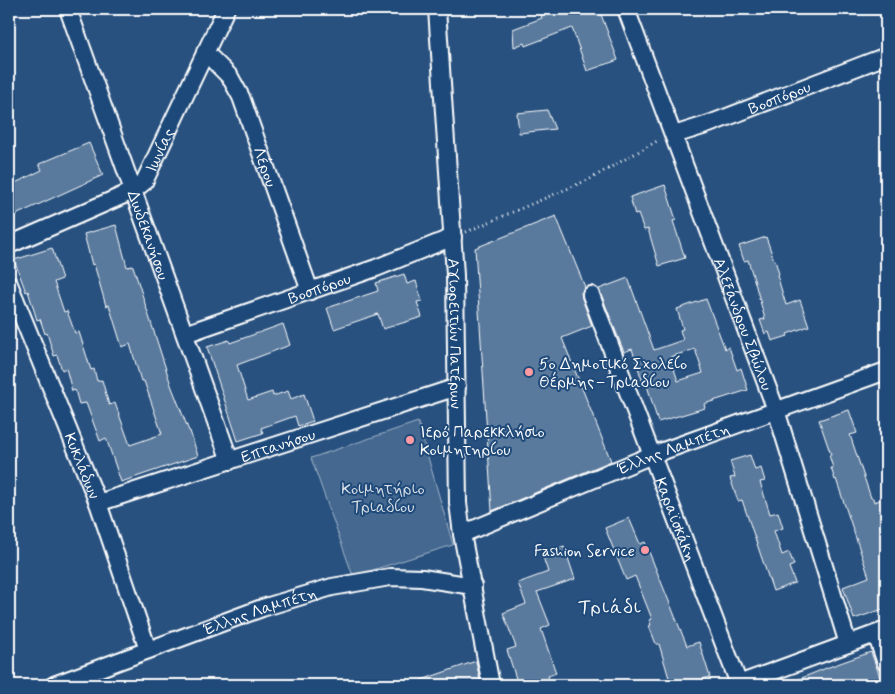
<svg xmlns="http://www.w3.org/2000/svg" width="895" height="694" font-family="Mynerve,sans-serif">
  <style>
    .green { fill: #446890; stroke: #a2b4c8 }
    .building { fill: #5a7a9d; stroke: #fff; fill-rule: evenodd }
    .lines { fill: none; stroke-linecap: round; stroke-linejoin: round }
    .street-casing { stroke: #fff; stroke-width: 20 }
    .path { stroke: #fff; stroke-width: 3; stroke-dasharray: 1 4; stroke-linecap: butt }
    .street { stroke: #1f4a7a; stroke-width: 16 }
    .poi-dot { fill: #ff9aa2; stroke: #1f4a7a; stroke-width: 2 }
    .labels { text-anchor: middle; stroke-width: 4; stroke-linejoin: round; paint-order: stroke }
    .street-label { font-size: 16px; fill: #fff; stroke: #1f4a7a }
    .poi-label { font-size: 16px; fill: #fff; stroke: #1f4a7a; text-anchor: start }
    .park-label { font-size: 16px; fill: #dae1e9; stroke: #1f4a7a }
    .quarter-label { font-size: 19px; letter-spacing: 1px; fill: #fff; stroke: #1f4a7a }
  </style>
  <rect width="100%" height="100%" fill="#28517f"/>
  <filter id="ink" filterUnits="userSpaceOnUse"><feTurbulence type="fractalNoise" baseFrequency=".02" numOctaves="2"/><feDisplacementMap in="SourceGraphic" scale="10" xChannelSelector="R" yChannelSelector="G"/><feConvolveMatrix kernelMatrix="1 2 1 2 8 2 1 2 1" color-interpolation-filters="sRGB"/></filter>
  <g filter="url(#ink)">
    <path class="green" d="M418,422L453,545L353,576L311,458Z"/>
    <path class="building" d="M550,9H599L618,60L587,71L572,28L525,46L524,43L514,47L513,29L542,18L540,12Z
      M547,110L555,129L519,133L517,113Z
      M89,143L103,175L9,218V186L42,170L39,164Z
      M665,185L676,220L673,221L685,258L659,266L648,229L644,230L638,214L635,215L630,197Z
      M556,216L585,287L581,293L582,298L592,326L562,338L611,461L492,511L475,248Z
      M116,225L127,267L133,266L171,385L189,431H190L198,456L121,482L106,438L100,441L86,403L79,404L75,390L72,391L66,368L62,370L57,355L54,356L47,333L45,334L40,319L37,320L28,291L26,292L14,260L52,248L62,279L54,282L64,312L67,311L75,333L79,332L91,370L94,369L97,381L102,380L109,405L115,403L130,445L162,434L144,381H141L130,344L122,347L109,305L106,306L94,264L92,265L84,234Z
      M766,237L774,260H775L779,274L777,275L786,305L800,300L809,326L787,334L788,336L772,341L769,332L765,334L760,320L765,319L755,283L748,260L744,261L739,246Z
      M404,274L407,284L416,281L422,301L417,302L422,317L383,329L378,314L334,329L327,308L378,291L376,283Z
      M628,278L654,350L683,340L680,330L683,329L677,309L706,299L725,349L729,347L737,370L741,368L748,390L704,404L705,408L658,422L646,382L643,383L632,349L624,352L599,289ZM695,349L703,373L678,381L670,357Z
      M283,324L290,345L237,365L248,400L272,392L273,396L288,391L291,399L304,394L313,421L298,426L295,416L261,428L263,433L238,441L207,347L229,340L230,343Z
      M849,410L857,433L850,435L871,498H873L874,502L886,498V608L854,619L843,587L869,577L836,479L835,480L831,468H833L829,455H831L819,420Z
      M750,455L755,470L761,468L765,481L760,482L770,514L778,512L783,528L774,531L782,555L789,552L794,565L789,567L795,583L773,591L742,500L738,501L730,478L735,477L730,461Z
      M629,518L640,544L645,542L687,646L699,642L710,677L681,685H671L659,644H656L649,626L651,625L649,620L652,619L635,576L626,580L605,528Z
      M564,546L575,579L537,592L550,625L541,629L556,673L548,676L551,685H518L507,650L516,647L503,613L526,604L518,583L548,572L542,554Z
      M871,652L883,685H784L829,667Z
      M476,661L481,685H413V683Z"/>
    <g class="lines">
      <g class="street-casing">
        <g id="street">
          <path id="s1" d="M68,9L230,461"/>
          <path id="s2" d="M437,9L455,275L458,503L462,534L491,685"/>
          <path id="s3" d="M626,9L776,410L848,644"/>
          <path id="s4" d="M205,52L230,77L241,97L310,291"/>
          <path id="s5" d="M674,135L709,124L886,56"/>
          <path id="s6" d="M9,245L133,191L144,182L226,9"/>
          <path id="s7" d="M9,284L98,503L148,650"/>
          <path id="s8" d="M591,295L739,684"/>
          <path id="s9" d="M185,334L376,268L453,237"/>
          <path id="s10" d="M98,503L457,387"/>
          <path id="s11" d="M462,534L652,455L886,371"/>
          <path d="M876,634L886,663"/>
          <path id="s12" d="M54,685L262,608L332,587L390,577L422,578L473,586"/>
          <path d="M736,685L886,630"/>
        </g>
      </g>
      <path class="path" d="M466,232L590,179L659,140"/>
      <use href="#street" class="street"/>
    </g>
  </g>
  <g class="poi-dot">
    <circle cx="529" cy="372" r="5"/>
    <circle cx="410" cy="440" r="5"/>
    <circle cx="645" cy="550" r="5"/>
  </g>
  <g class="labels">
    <g class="street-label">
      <text dy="6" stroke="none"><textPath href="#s5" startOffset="112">Βοσπόρου</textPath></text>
      <text dy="6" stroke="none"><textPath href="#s6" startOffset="185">Ιωνίας</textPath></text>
      <text dy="6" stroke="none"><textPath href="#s4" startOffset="132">Λέρου</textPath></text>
      <text dy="6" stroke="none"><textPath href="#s1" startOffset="240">Δωδεκανήσου</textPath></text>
      <text dy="6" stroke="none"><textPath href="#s9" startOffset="142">Βοσπόρου</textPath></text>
      <text dy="6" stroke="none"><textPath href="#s3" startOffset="336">Αλεξάνδρου Σβώλου</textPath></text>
      <text dy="6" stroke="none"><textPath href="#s2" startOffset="325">Αγιορειτών Πατέρων</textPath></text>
      <text dy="6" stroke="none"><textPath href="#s10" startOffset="189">Επτανήσου</textPath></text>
      <text dy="6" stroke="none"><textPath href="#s11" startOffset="228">Έλλης Λαμπέτη</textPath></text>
      <text dy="6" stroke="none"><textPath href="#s7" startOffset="196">Κυκλάδων</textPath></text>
      <text dy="6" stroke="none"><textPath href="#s8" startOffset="240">Καραϊσκάκη</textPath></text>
      <text dy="6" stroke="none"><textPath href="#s12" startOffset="219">Έλλης Λαμπέτη</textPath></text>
    </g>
    <g class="poi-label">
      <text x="539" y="369">5ο Δημοτικό Σχολείο<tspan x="539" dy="18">Θέρμης–Τριαδίου</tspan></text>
      <text x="420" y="437">Ιερό Παρεκκλήσιο<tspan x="420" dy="18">Κοιμητηρίου</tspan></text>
      <text x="635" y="556" text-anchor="end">Fashion Service</text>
    </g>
    <g class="park-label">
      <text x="383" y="494">Κοιμητήριο<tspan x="383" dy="18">Τριαδίου</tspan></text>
    </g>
    <g class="quarter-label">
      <text x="610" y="613">Τριάδι</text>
    </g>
  </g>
  <rect width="895" height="694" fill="none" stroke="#1f4a7a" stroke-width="30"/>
  <rect x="15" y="15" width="865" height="664" fill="none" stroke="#fff" stroke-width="2" filter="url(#ink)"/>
</svg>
